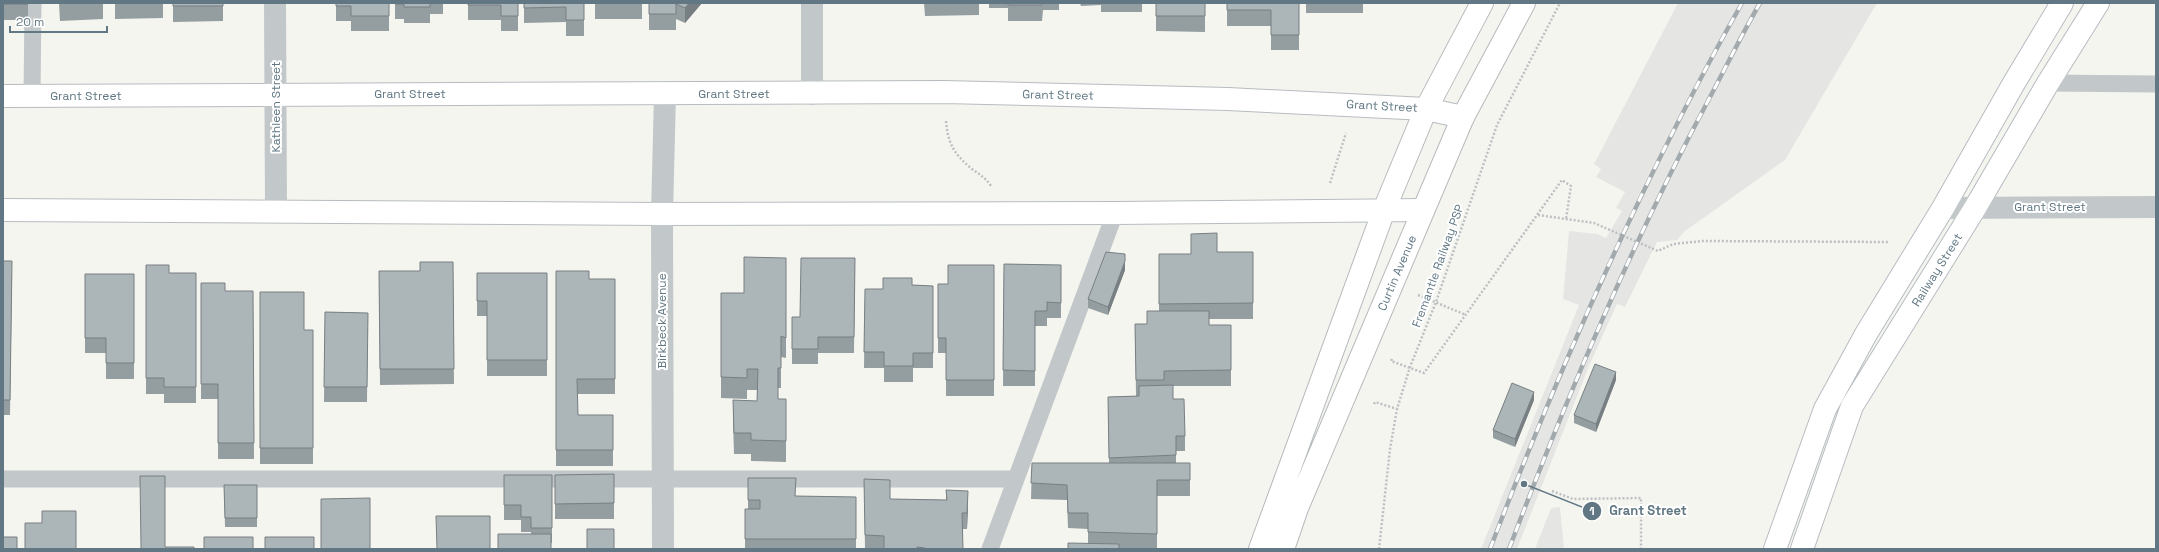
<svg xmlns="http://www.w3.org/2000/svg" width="2159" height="552" font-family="'Space Grotesk',sans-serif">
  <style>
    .built { fill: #e5e6e4 }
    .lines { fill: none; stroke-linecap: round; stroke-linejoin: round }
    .secondary-casing { stroke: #b6bcc0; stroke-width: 24 }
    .primary-casing { stroke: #b5babd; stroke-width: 24 }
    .highway-casing { stroke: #b6babd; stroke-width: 24 }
    .path { stroke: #bdc0c2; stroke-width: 2.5; stroke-dasharray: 2 2; stroke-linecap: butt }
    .lane { stroke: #c2c7c9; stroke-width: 17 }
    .street { stroke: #c2c7c9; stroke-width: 22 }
    .secondary { stroke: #fff; stroke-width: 22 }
    .primary { stroke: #fff; stroke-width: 22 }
    .highway { stroke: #fff; stroke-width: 22 }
    .rail-casing { stroke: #a2aaae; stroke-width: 4.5 }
    .rail { stroke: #fff; stroke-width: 3; stroke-dasharray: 9; stroke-linecap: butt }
    .wall { fill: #949d9f }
    .shaded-wall { fill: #787f82 }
    .building { fill: #acb6b9; stroke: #787f82 }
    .labels { text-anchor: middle; stroke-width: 4; stroke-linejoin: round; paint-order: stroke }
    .street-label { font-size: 12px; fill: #617884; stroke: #fff }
    .leader { fill: none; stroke: #617884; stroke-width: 1.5 }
    .callout-dot { fill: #617884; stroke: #fff; stroke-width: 1.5 }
    .mark-label { font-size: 12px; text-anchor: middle; font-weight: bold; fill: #fff }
    .callout-label { font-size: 13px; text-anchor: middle; font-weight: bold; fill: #617884; stroke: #fff; stroke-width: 4; stroke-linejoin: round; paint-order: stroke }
  </style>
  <rect width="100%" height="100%" fill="#f5f5f0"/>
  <path class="built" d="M1678,3H1877L1785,160L1685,231L1677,240L1657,242L1625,307L1617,304L1589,366L1517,549H1481L1579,305L1563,299L1569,231L1597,234L1606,238L1622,211L1616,208L1625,192L1596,177L1601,169L1594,164Z
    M1560,507L1564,549H1535L1551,508Z"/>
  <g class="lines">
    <g class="secondary-casing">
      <path id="secondary" d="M3,96L944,92L1228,99L1426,109L1463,117
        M3,210L662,214L1115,213L1423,210
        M1775,549L1825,409L1866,334L1943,208L2014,83L2062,3
        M1802,549L1852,406L1975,208L2048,83L2098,3"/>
    </g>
    <g class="primary-casing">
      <path id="primary" d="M1260,549L1384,210L1426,109
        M1283,549L1297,508L1463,117"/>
    </g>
    <g class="highway-casing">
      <path id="highway" d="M1426,109L1482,3
        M1463,117L1524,3"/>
    </g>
    <path class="path" d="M946,121C948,144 954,154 972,169C979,174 986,178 991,186
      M1330,183L1346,133
      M1538,215L1594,223L1658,251L1673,244L1703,241L1889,242
      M1418,295L1466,315
      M1392,359L1391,361L1424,373L1562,180L1571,186L1566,219
      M1374,404L1375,402L1397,409
      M1552,491L1573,499L1641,498V549
      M1379,549L1390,449L1397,409L1410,367L1436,302L1497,125L1560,3"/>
    <path class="lane" d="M2048,83L2156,84
      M32,96L33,3
      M3,479H1015
      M990,549L1115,213"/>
    <path class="street" d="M275,3L276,211
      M812,3V94
      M1943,208L2156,207
      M663,549L662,214L665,94"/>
    <use href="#secondary" class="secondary"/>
    <use href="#primary" class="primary"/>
    <use href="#highway" class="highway"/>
    <g class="rail-casing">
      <path id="rail" d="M1490,549C1562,361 1643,178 1742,3
        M1509,549C1568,394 1631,245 1709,99C1726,67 1742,34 1760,3"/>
    </g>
    <use href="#rail" class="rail"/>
  </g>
  <path class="wall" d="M3,3H28V20H3Z
    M59,3H103V19L60,21Z
    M115,3H163V18L115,19Z
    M173,3H223V21L173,22Z
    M336,3H389V31H351V21H336Z
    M395,3H443V14H430V23H404V19H395Z
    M468,3H518V31H501V20H468Z
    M524,3H584V36H566V22L524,23Z
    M595,3H642V19H595Z
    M649,3H702L685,23L676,19V30H649Z
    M924,3H979V15L925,16Z
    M989,3H1059V10H1043L1042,21H1008V8H989Z
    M1080,3H1142V12H1101V5L1081,6Z
    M1156,3H1205V32L1156,31Z
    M1227,3H1299V50H1271V26H1227Z
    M1306,3H1363V13H1306Z
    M1217,252H1253V319H1209V325H1231V386H1173V399L1185,436V451H1176V463L1190,480V496H1157V549L1119,548L1088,543V529L1068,528L1067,500L1031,499L1032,463H1109L1108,397L1136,396L1135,324H1147L1159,311V254H1191Z
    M786,258V358L781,357V388H778V399H786V462L751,461V454H734L733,421V400L757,401V390H747V399L721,398V293H744Z
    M855,258L854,353H818V364H792V317H800Z
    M3,261L12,277L10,415H3Z
    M420,262H453L454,384L380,385L379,271H420Z
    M1004,264L1061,265V318H1047V326H1035V386H1003Z
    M146,265L169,273H196V403H164V394H146Z
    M994,265V396H946V353H938V284H948Z
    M1125,270L1108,315L1088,308V299Z
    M556,271L589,279H615V394H578V415H613V466H556Z
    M477,273H547V376H487V316H477Z
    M85,274H134V379H106V353H85Z
    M201,283L225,291H253L254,459H218V399H201Z
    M912,285L933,286V368H913V382H884V368H864L865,289H883Z
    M260,292L304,330H313V464H260Z
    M325,312L368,313L367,402H324Z
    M1616,380L1596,432L1574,423V415Z
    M1534,400L1515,447L1493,438V430Z
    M614,474V519H555V475Z
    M504,475H552V543H551L531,534V532H521V520H504Z
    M748,478L796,496L856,497V549H745V509H748Z
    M864,479L890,499L946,500V490L968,506L967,529H962L963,549H865Z
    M224,485H257V527H225Z"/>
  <path class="shaded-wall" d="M689,3H702L685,23V8Z
    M1125,261V270L1108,315V307Z
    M1616,372V380L1596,432V424Z
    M1534,392V400L1515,447V439Z
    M968,491V506L967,529V513Z"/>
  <path class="building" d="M3,3H28V4H3Z
    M173,3H223V6H173Z
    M336,3H389V16H351V6H336Z
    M395,3H430V7H404V4H395Z
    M468,3H518V16H501V5H468Z
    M524,3H584V20H566V7L524,8Z
    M649,3H689L685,8L676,4V14H649Z
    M1008,3H1042V5H1008Z
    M1156,3H1205V16H1156Z
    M1227,3H1299V35H1271V10H1227Z
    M1217,233V252H1253V303L1159,304V254H1191V234Z
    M1106,252L1125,254V261L1108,307L1088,299Z
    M744,257L786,258V338L781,336V368H778V399H786V441L751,440V433H734L733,400L757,401L758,369H747V378L721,377V293H744Z
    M801,258H855L854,337H818V349H792V317H800Z
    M3,261H12L10,400H3Z
    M420,262H453L454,369H380L379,271H420Z
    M1004,264L1061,265V303L1047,302V311H1035V371L1003,370Z
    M146,265H169V273H196V387H164V378H146Z
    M948,265H994V380H946V338H938V284H948Z
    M556,271H589V279H615V379H577L578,415H613V450H556Z
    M477,273H547V360H487V301H477Z
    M85,274H134V363H106V338H85Z
    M883,278H912V285L933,286V353H913V366H884V352H864L865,289H883Z
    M201,283H225V291H253L254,443H218V384H201Z
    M260,292H304V330H313V448H260Z
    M1147,311H1209V325H1231V370L1164,371V380H1136L1135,324H1147Z
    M325,312L368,313L367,387H324Z
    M1595,364L1616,372L1596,424L1574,415Z
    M1512,383L1534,392L1515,439L1493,430Z
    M1173,385V399H1184L1185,436H1176V455L1109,458L1108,397L1139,396V386Z
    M1032,463H1190V480H1157V534L1088,532V513H1068L1067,485L1031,483Z
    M614,474V503L555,504V475Z
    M504,475H552V528H531V517H521V505H504Z
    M140,476H165V547H194V549H141Z
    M748,478H796L795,496L856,497V539H745V509H760V500H748Z
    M864,479L890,480V499L947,500L946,490L968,491L967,513H962L963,549H925V548L917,547V549H884V536L865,535Z
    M224,485H257V518H225Z
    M370,498V549H321V499Z
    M42,511H76V549H25V523H42Z
    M436,516H490V549H437Z
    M587,529H614V549H587Z
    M498,534H551V549H498Z
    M3,537H17V549H3Z
    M204,537H253V549H204Z
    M265,537H314V549H265Z
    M1068,543L1119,544V549H1068Z"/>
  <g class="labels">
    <g class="street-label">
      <text x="410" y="98">Grant Street</text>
      <text x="734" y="98">Grant Street</text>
      <text transform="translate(1058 95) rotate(1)" y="4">Grant Street</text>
      <text x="86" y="100">Grant Street</text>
      <text transform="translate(1382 106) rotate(3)" y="4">Grant Street</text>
      <text transform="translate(276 107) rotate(-90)" y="4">Kathleen Street</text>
      <text x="2050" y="211">Grant Street</text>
      <text transform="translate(1438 266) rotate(-70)" y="4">Fremantle Railway PSP</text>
      <text transform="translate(1937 270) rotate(-58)" y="4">Railway Street</text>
      <text transform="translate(1397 273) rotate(-67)" y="4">Curtin Avenue</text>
      <text transform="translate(662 321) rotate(-90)" y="4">Birkbeck Avenue</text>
    </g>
  </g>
  <path class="leader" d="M1524 484L1592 511"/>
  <g class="callout-dot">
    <circle cx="1524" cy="484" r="4"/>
    <circle cx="1592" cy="511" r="10"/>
  </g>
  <g class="mark-label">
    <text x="1592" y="515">1</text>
  </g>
  <g class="callout-label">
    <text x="1648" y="515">Grant Street</text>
  </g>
  <rect width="2159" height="552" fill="none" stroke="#617884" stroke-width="8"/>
  <path d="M10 26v6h97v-6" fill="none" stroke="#617884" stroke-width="2"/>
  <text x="16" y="26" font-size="12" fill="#617884" stroke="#ffffff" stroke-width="3" paint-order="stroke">20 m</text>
</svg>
